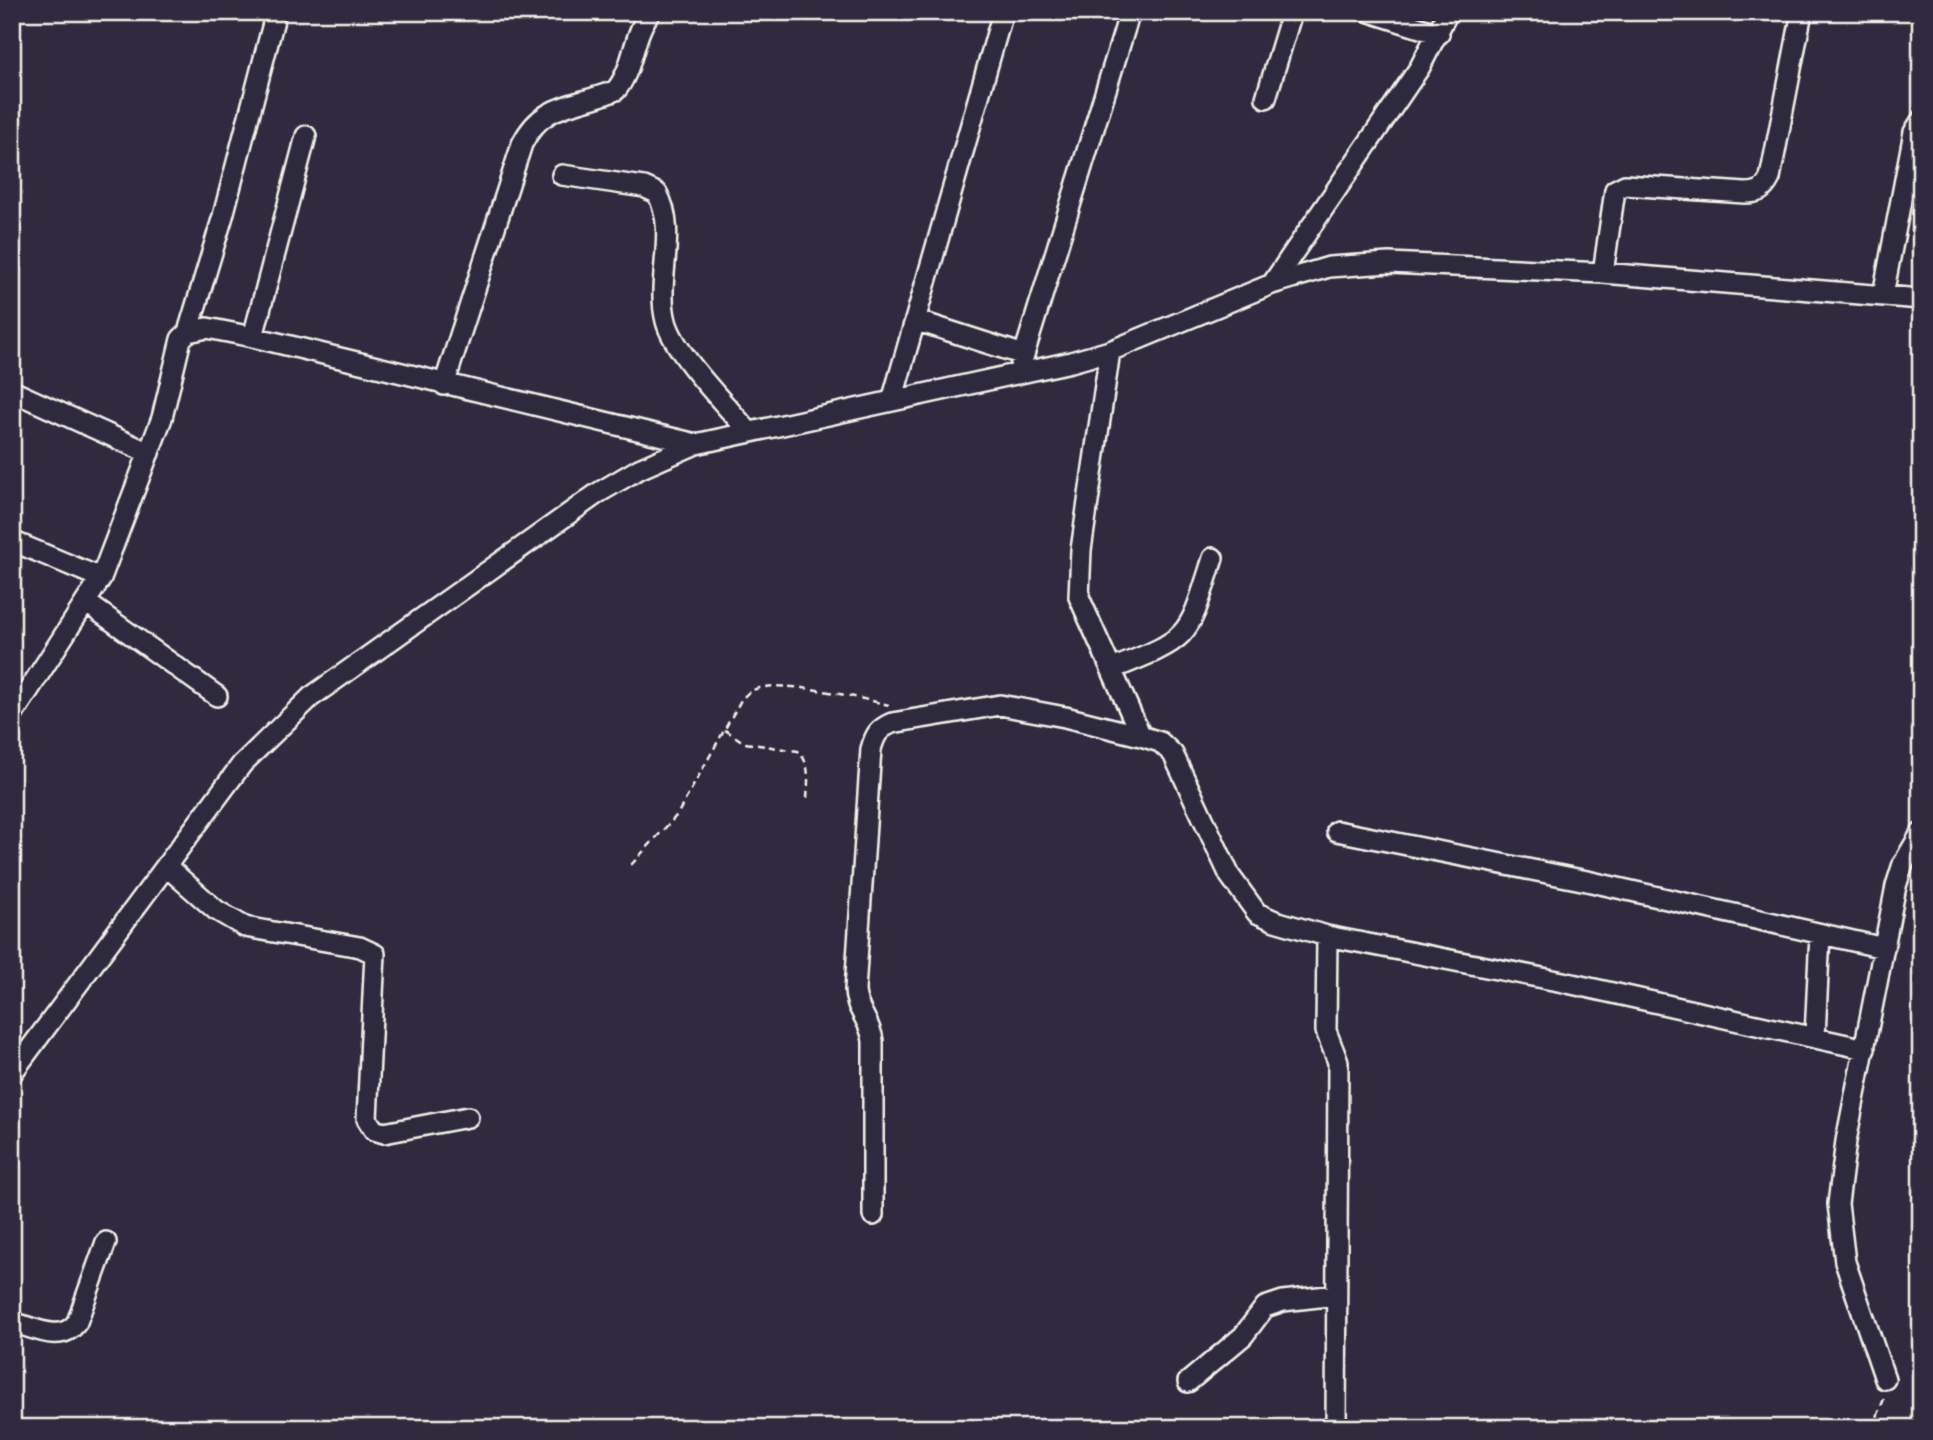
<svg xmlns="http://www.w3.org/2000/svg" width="1933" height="1440" font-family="Dekko,sans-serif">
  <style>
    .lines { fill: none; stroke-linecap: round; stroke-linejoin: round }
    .minor-casing { stroke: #f4f1e8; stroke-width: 24 }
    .path { stroke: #f4f1e8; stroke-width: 2.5; stroke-dasharray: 7 5; stroke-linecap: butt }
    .minor { stroke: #2f2a3d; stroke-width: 19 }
  </style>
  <rect width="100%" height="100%" fill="#2f2a3d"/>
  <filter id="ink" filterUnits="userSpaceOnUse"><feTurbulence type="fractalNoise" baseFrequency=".0143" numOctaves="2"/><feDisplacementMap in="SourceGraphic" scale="14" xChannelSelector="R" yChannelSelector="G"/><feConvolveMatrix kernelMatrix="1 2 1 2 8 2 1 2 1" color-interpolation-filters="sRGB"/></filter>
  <g filter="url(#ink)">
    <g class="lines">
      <g class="minor-casing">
        <path id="minor" d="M1370,12L1439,34
          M1266,98L1292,12
          M562,175L644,187L657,193C679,232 655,279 666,321C674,353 726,405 749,432
          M1603,273L1615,190L1625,185L1745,193C1759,193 1764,190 1770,178L1802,12
          M1272,284L1420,67L1448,12
          M1883,295L1914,132L1921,121
          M915,320L1024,355
          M188,332L223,216L276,12
          M253,337L306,136
          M1110,351L1081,550L1079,597L1141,736L1160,742L1173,754L1230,876L1257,913L1275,921L1327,936L1563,982L1865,1049
          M1018,374L1130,12
          M444,385L522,144C543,101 578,107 616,90C635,67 632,34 651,12
          M12,391L149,453
          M892,401L1003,12
          M12,541L101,578
          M87,603L217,696
          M1112,669C1192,637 1187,640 1213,558
          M12,716L101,578L162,418L181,339L188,332L207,328L253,337L696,444
          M1337,831L1587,881L1884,948
          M166,866L216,910L245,927L360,947L375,954L367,1119L374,1130L384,1133L468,1117
          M1327,936L1326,1031L1338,1062L1336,1428
          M1815,1036L1820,934
          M12,1073L242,764L311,697L598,493L639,469L696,444L1071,362L1110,351L1272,284L1329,267L1389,263L1603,273L1921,299
          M873,1215V1041C871,1021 855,1009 855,990L871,749C875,735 878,729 892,723L1000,705L1065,717L1141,736
          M12,1322C34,1328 62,1344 77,1322L106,1242
          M1885,1379L1845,1262L1838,1204L1846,1141L1896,886L1903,864L1921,833
          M1188,1382L1243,1336L1265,1307L1283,1301L1336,1295"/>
      </g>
      <path class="path" d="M725,730L745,743L798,751C811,764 808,781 807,798
        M631,865L677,815L741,700C744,697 748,692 753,690C780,678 859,698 889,705
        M1873,1428L1885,1396"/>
      <use href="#minor" class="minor"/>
    </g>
  </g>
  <rect width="1933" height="1440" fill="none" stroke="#2f2a3d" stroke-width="42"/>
  <rect x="21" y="21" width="1891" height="1398" fill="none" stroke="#f4f1e8" stroke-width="2.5" filter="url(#ink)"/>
</svg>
